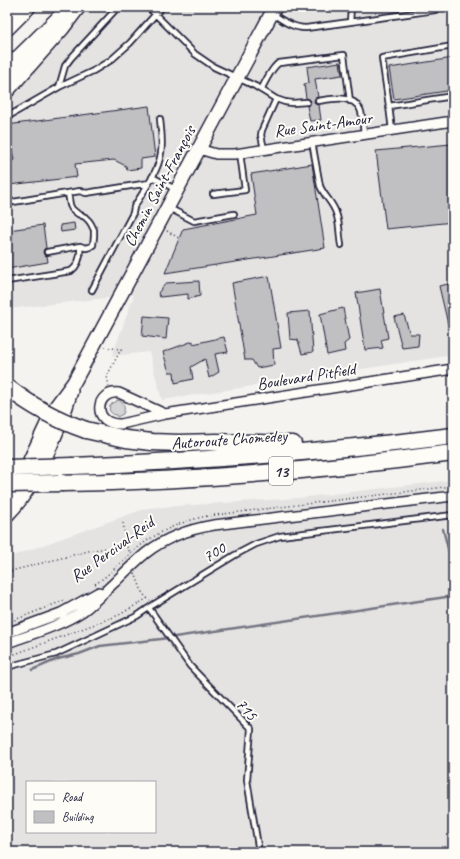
<svg xmlns="http://www.w3.org/2000/svg" width="460" height="859" font-family="Caveat,sans-serif">
  <style>
    .built { fill: #e4e3e2; fill-rule: evenodd }
    .green { fill: #d5d4d5; stroke: #7c7b88 }
    .lines { fill: none; stroke-linecap: round; stroke-linejoin: round }
    .stream { stroke: #757582; stroke-width: 2.5 }
    .building { fill: #c0bfc2; stroke: #22223b }
    .lane-casing { stroke: #22223b; stroke-width: 8 }
    .street-casing { stroke: #22223b; stroke-width: 12 }
    .secondary-casing { stroke: #22223b; stroke-width: 16 }
    .highway-casing { stroke: #22223b; stroke-width: 19 }
    .path { stroke: #22223b; stroke-width: 1.5; stroke-dasharray: 1 3; stroke-linecap: butt }
    .lane { stroke: #fdfcf7; stroke-width: 4.5 }
    .street { stroke: #fdfcf7; stroke-width: 9 }
    .secondary { stroke: #fdfcf7; stroke-width: 13 }
    .highway { stroke: #fdfcf7; stroke-width: 16 }
    .highway-bridge-casing { stroke: #22223b; stroke-width: 19; stroke-linecap: butt }
    .highway-bridge { stroke: #fdfcf7; stroke-width: 16 }
    .labels { text-anchor: middle; stroke-width: 4; stroke-linejoin: round; paint-order: stroke }
    .shield { fill: #fdfcf7; stroke: #646373; stroke-width: 1 }
    .shield-label { font-size: 16px; font-weight: bold; fill: #22223b }
    .street-label { font-size: 17px; fill: #22223b; stroke: #fdfcf7 }
  </style>
  <rect width="100%" height="100%" fill="#f4f3ef"/>
  <filter id="ink" filterUnits="userSpaceOnUse"><feTurbulence type="fractalNoise" baseFrequency=".025" numOctaves="2"/><feDisplacementMap in="SourceGraphic" scale="8" xChannelSelector="R" yChannelSelector="G"/><feConvolveMatrix kernelMatrix="1 2 1 2 8 2 1 2 1" color-interpolation-filters="sRGB"/></filter>
  <g filter="url(#ink)">
    <path class="built" d="M91,7H256L279,25L290,7H453V355L162,400L149,352L112,356L134,295L7,309V102Z
      M453,480V852H7V558L147,508L299,498ZM27,782H155V832H27Z"/>
    <path class="green" d="M117,400C124,401 126,408 123,414L117,417V415C107,414 107,404 116,402Z"/>
    <g class="lines">
      <path class="stream" d="M443,529L453,568
        M32,670L58,659L79,654L100,646L161,639L453,596"/>
    </g>
    <path class="building" d="M453,58V90L394,99L389,68Z
      M340,62L342,75L315,79L318,97L315,98L314,101L315,104L319,105L321,120L310,121L307,106L310,104L311,101L309,99L306,98L304,84L309,83L307,67Z
      M149,106L155,157L141,159V168L127,170L126,166L114,160L75,164L77,177L9,185L7,163L14,160L7,125Z
      M451,144L453,161V222L386,229L376,151Z
      M312,164L325,248L165,273L183,229L257,215L251,174Z
      M74,223L75,230L61,232L60,225Z
      M43,225L46,248L44,249L43,252L44,255L47,256L48,262L7,269V248L11,247L9,230Z
      M269,276L281,348L273,349L274,365L257,368L252,360H245L232,283Z
      M199,281L200,296L188,299V294L160,297L158,293L166,283Z
      M453,283V336L451,337L439,286Z
      M380,289L388,338L381,340L383,348L365,350L356,293Z
      M343,308L349,340L344,344L345,351L327,355L320,314Z
      M310,311L313,352L302,354L298,340L290,339L288,313Z
      M404,315L410,334H419L418,346L402,348L394,317Z
      M144,316L168,318L166,339L142,336Z
      M224,337L228,352L215,354L219,372L209,378L205,359L191,367L193,379L175,383L174,372H169L163,352L193,341V344Z"/>
    <g class="lines">
      <g class="lane-casing">
        <path id="lane" d="M148,7L195,54L214,67L255,86L276,99L285,102L292,103L307,102
          M273,14C283,21 293,28 306,28L350,22L351,7
          M350,22L435,10V7
          M59,87L65,66L71,58L118,7
          M261,90C265,82 272,67 279,63L344,55L350,101
          M318,101C332,99 352,94 360,109C363,115 363,128 364,135
          M389,106L382,58L453,46
          M7,117L59,87L93,71L111,60L130,43L162,7
          M392,130L389,106L453,96
          M312,142L320,186C324,196 333,203 336,213C340,223 339,235 341,245
          M264,149L261,135L262,130L276,99
          M152,177L175,189
          M213,194L245,190L240,153
          M7,203L80,191L86,193L149,183
          M169,208L194,221L234,214
          M47,252L80,246L86,248L90,247L93,245L94,236V230L91,224L89,221L85,217L78,214L72,209L70,205L68,193
          M7,281L71,271C79,265 81,256 80,246
          M92,290L133,213L134,207C144,190 158,173 161,153C163,142 161,130 160,119
          M149,608L190,666L251,729L247,780L259,852
          M7,667L56,654L137,616L153,605L235,555L256,544L280,536L453,515"/>
      </g>
      <g class="street-casing">
        <path id="street" d="M199,149L216,154H235L453,121
          M165,414L119,393C95,390 91,425 121,424L165,414L453,369
          M7,633L61,613L99,592
          M7,643C32,634 60,626 83,611C95,602 104,592 115,582C125,572 135,562 146,553C165,538 190,529 214,525L453,496"/>
      </g>
      <g class="secondary-casing">
        <path id="secondary" d="M7,68L69,7
          M7,497L19,481L24,473L54,409L74,382L275,7
          M7,515C24,498 34,479 45,458C56,435 64,415 71,391"/>
      </g>
      <g class="highway-casing">
        <path id="highway" d="M7,27L27,7
          M7,89L61,28L77,7
          M86,430L126,439L152,442L179,443L216,442L293,444
          M73,466C200,461 327,452 453,436
          M63,483C193,481 324,470 453,453"/>
      </g>
      <path class="path" d="M167,231L179,238
        M105,347L110,348L121,349L107,376L109,387
        M123,523L127,547L131,554
        M7,572L88,551L126,545
        M135,573L143,594L150,601
        M95,584C108,576 119,564 130,554C153,534 178,522 207,516L453,486
        M7,623L65,600
        M7,657L119,615L148,598"/>
      <use href="#lane" class="lane"/>
      <use href="#street" class="street"/>
      <use href="#secondary" class="secondary"/>
      <use href="#highway" class="highway"/>
      <g class="highway-bridge-casing">
        <path id="highway-bridge" d="M7,387C31,406 57,420 86,430
          M7,468L73,466
          M7,484L63,483"/>
      </g>
      <use href="#highway-bridge" class="highway-bridge"/>
    </g>
  </g>
  <g class="labels">
    <rect class="shield" x="269" y="457" width="24" height="28" rx="3"/>
    <g class="shield-label">
      <text x="281" y="477">13</text>
    </g>
    <g class="street-label">
      <text transform="translate(323 124) rotate(-8)" y="6">Rue Saint-Amour</text>
      <text transform="translate(159 186) rotate(-62)" y="6">Chemin Saint-François</text>
      <text transform="translate(306 376) rotate(-9)" y="6">Boulevard Pitfield</text>
      <text transform="translate(229 439) rotate(-4)" y="6">Autoroute Chomedey</text>
      <text transform="translate(112 549) rotate(-36)" y="6">Rue Percival-Reid</text>
      <text transform="translate(214 552) rotate(-31)" y="6">700</text>
      <text transform="translate(247 709) rotate(49)" y="6">715</text>
    </g>
  </g>
  <rect width="460" height="859" fill="none" stroke="#fdfcf7" stroke-width="24"/>
  <rect x="12" y="12" width="436" height="835" fill="none" stroke="#22223b" stroke-width="1.5" filter="url(#ink)"/>
  <rect x="26" y="781" width="130" height="52" fill="#fdfcf7" stroke="#a5a5ac"/>
  <rect x="34" y="794" width="20" height="6" fill="#fdfcf7" stroke="#a5a5ac"/>
  <text x="62" y="801" font-size="12" fill="#22223b">Road</text>
  <rect x="34" y="811" width="20" height="12" fill="#c0bfc2" stroke="#a5a5ac"/>
  <text x="62" y="821" font-size="12" fill="#22223b">Building</text>
</svg>
